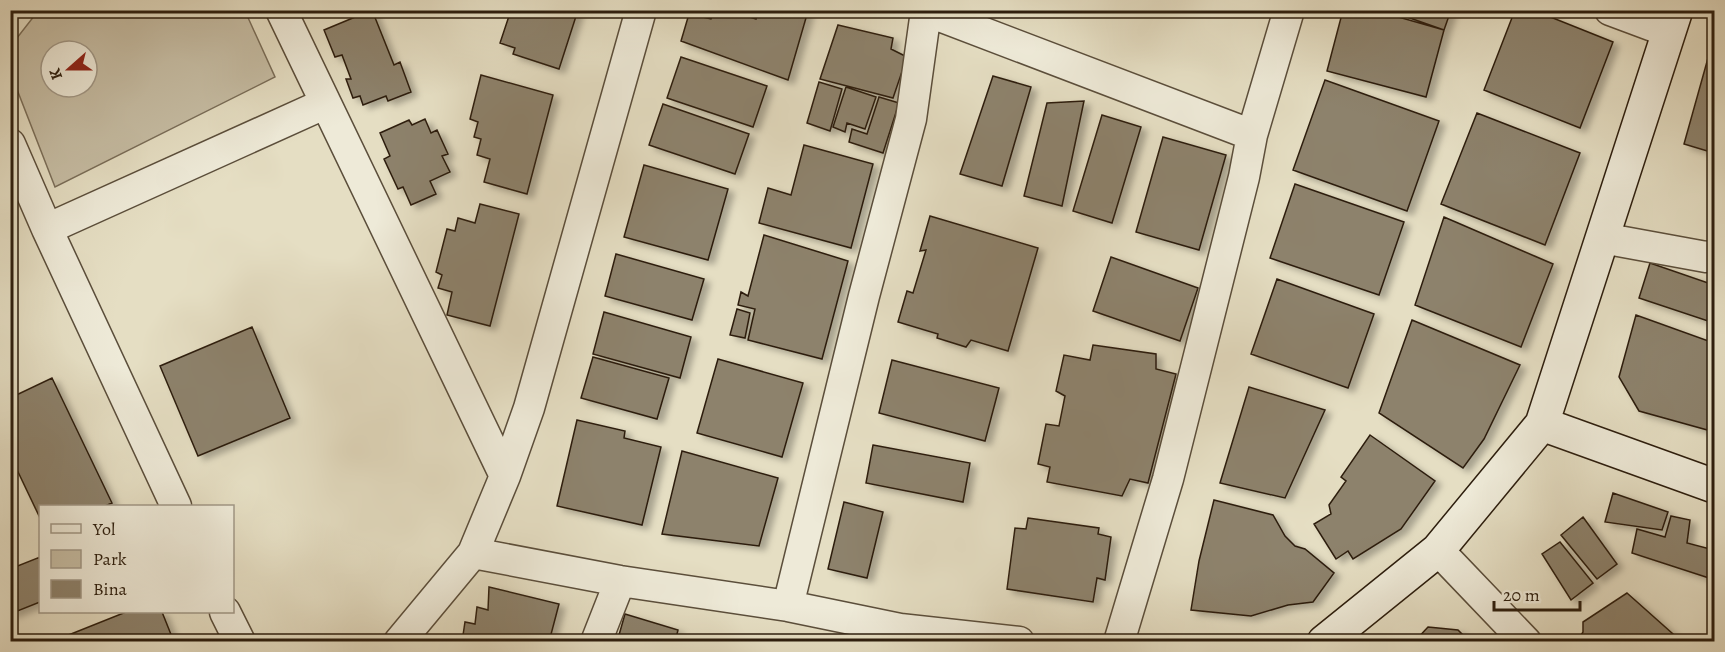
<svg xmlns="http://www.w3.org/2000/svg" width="1725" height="652" font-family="Alegreya,serif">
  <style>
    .green { fill: #c6bda4; stroke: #7a6e59; stroke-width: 1.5; fill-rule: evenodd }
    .building { fill: #8d826c; stroke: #2d1e0e; stroke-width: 1.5; filter: url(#shadow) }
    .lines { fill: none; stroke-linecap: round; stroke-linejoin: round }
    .street-casing { stroke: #5b4e3b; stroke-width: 33 }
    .secondary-casing { stroke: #2d1e0e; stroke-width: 36 }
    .street { stroke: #eeead8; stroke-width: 30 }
    .secondary { stroke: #eeead8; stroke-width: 33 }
  </style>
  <defs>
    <filter id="shadow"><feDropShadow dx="6" dy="4" stdDeviation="3" flood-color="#0004"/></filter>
  </defs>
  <rect width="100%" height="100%" fill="#e5dec3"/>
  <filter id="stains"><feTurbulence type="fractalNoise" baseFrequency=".00333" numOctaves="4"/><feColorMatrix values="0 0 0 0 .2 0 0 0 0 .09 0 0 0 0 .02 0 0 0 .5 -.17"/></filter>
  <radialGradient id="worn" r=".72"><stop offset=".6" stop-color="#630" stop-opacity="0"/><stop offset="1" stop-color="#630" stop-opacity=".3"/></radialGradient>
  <path class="green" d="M245,11L275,77L55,187L11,74V51L13,43L38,11ZM51,51H87V87H51Z"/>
  <path class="building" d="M372,10L394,65L400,62L411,92L388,101L386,96L363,105L360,96L353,98L346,79H351L342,55L335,57L324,30Z
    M511,10H578L559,69L513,54L515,48L500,43Z
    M715,10H728L756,19L759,10L808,11L788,80L681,41L689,14L711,19Z
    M1343,10H1374L1444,30L1426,97L1327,71Z
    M1387,10H1451L1444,30Z
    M1515,10H1533L1613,42L1580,128L1484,90Z
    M838,25L893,38L891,49L907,57L893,98L820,79Z
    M681,57L767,86L753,127L667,98Z
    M1708,58L1714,60V153L1684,144Z
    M481,75L553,95L527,194L484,182L490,159L477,155L481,139L474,137L478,122L470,119Z
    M993,76L1031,87L1002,186L960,174Z
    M1325,80L1439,121L1407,211L1293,170Z
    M819,82L842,89L830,131L807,123Z
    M846,87L876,97L865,129L847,123L845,132L833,127Z
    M879,97L899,103L883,153L849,142L852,129L867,134Z
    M1084,101L1062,206L1024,196L1047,103Z
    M663,104L749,134L735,174L649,145Z
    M1477,113L1580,153L1545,245L1441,204Z
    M1102,115L1141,127L1112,223L1073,211Z
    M425,119L431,133L437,130L448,154L442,156L450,172L430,181L436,194L411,205L403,187L398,189L384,159L390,156L380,133L409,120L412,125Z
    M1163,137L1226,155L1199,250L1136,232Z
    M804,145L873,164L851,248L759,223L768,188L791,195Z
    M644,165L728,189L708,260L624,237Z
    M1295,184L1404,222L1379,295L1270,258Z
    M480,204L519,214L490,326L447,315L452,292L438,288L442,275L436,272L447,229L455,231L458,218L475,223Z
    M930,216L1038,248L1008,351L971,340L966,347L937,338L938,334L898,322L907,291L913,293L926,250L920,251Z
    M1444,217L1553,264L1521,347L1415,305Z
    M764,235L848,261L822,359L748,340L755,309L738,305L741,292L748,296Z
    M616,254L704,279L692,320L605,296Z
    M1111,257L1198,288L1180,341L1093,311Z
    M1650,263L1714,285V323L1639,298Z
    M1277,279L1374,314L1348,388L1251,354Z
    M737,309L750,313L745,338L730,335Z
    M604,312L691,337L680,378L593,354Z
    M1636,315L1714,343V417L1711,431L1639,411L1619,377Z
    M1412,320L1520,365L1484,439L1463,468L1379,413Z
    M252,327L290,418L198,456L160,366Z
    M1093,345L1156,354V369L1176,374L1148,483L1130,479L1122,496L1047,482L1050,467L1038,464L1046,424L1059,426L1065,396L1056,391L1064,355L1090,360Z
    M593,357L669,378L657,419L581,398Z
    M718,359L803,383L782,457L697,433Z
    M892,360L999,388L985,441L879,413Z
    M52,378L112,503L105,506H40V518L10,455V398Z
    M1249,387L1325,410L1285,498L1220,483Z
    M577,420L625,431L624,438L661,447L642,525L557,506Z
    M1370,435L1435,481L1401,529L1353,559L1348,551L1336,559L1314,524L1331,514L1329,505L1346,481L1341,477Z
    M873,445L970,463L963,502L866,483Z
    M682,451L778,478L759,546L662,534Z
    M1613,493L1668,512L1662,530L1605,522Z
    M1214,500L1273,515L1285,536L1295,546L1305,549L1334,573L1313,602L1288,605L1251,616L1191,610L1199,561Z
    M844,502L883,512L867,578L828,569Z
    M1671,516L1690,520L1687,543L1714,550V569L1712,579L1632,553L1637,529L1665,537Z
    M1583,517L1617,564L1597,579L1561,535Z
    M1028,518L1099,528L1098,534L1111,537L1105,580L1097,578L1093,602L1007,589L1015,528L1026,529Z
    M1560,542L1593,583L1571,600L1542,554Z
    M40,557V602L10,614V569Z
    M489,587L559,604L549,642H462L465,622L475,624L477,607L488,610Z
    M1627,593L1682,642H1577L1583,632V622Z
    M126,612H162L174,642H51Z
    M625,614L678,630L675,642H617Z
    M1428,627L1458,630L1470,642H1414Z"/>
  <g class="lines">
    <g class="street-casing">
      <path id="street" d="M281,10L505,476
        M924,10L1252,135
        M1610,10L1669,32
        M10,144L47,229L176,506
        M47,229L324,104
        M1602,238L1706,257L1714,256
        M1438,550L1526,642
        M473,553L620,581L788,606L900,629L1019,642
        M788,606L864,296L911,119L926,11
        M225,612L240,642
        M399,642L473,553L505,476L529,408L641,10
        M596,642L620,581
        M1119,642L1168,479L1244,177L1252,135L1289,10"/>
    </g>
    <g class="secondary-casing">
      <path id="secondary" d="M1542,424L1714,486
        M1324,642L1438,550L1542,424L1676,10"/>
    </g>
    <use href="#street" class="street"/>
    <use href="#secondary" class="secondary"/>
  </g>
  <rect width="1725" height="652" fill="none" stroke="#e5dec3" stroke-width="36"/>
  <rect x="12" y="12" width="1701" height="628" fill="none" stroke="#2d1e0e" stroke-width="3"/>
  <rect x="18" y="18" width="1689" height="616" fill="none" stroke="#2d1e0e" stroke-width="1.5"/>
  <rect x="39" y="505" width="195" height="108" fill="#eeead8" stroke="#a19887" stroke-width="1.5"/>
  <rect x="51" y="524" width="30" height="9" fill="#eeead8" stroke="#a19887" stroke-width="1.5"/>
  <text x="93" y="535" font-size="18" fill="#2d1e0e">Yol</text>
  <rect x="51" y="550" width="30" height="18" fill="#c6bda4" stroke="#a19887" stroke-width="1.5"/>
  <text x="93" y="565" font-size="18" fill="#2d1e0e">Park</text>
  <rect x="51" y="580" width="30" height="18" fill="#8d826c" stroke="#a19887" stroke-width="1.5"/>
  <text x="93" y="595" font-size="18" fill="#2d1e0e">Bina</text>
  <g transform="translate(69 69) rotate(249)"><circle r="28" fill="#eeead8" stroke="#a19887" stroke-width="1.5"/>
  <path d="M0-4.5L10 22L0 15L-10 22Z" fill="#8f2418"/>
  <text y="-9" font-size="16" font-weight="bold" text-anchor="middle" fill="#2d1e0e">K</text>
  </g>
  <path d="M1494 601v9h86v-9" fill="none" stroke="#2d1e0e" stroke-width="3"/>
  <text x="1503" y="601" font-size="18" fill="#2d1e0e" stroke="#eeead8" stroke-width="4.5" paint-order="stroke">20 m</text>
  <rect width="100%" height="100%" filter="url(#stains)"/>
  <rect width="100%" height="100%" fill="url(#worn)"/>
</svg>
